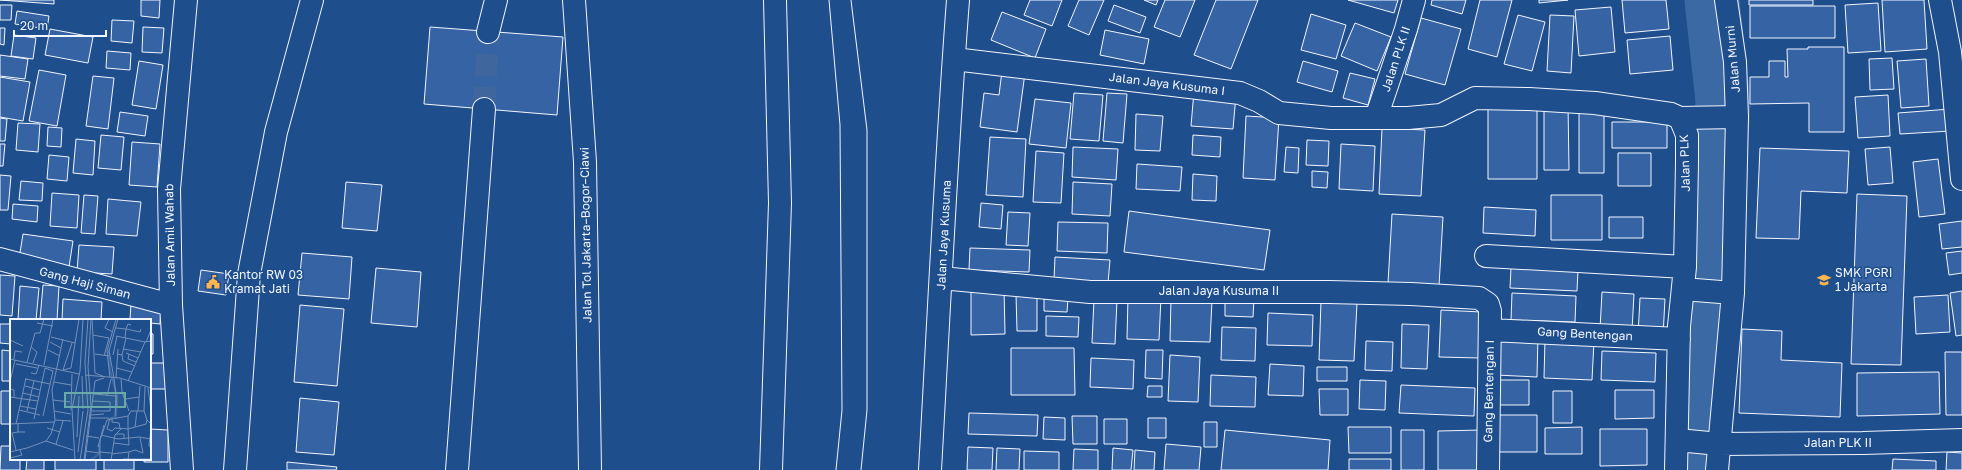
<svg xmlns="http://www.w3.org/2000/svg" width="1962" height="470" font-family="'Golos Text',sans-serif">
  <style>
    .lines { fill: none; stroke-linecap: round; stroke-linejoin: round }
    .river { stroke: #3b69a3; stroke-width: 55 }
    .building { fill: #3563a3; stroke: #f2f6ff }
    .highway-tunnel { stroke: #3f679d; stroke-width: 22; stroke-dasharray: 22 11; stroke-linecap: butt }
    .street-casing { stroke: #f2f6ff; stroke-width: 24 }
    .highway-casing { stroke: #f2f6ff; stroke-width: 24 }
    .street { stroke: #1f4e8c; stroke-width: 22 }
    .highway { stroke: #1f4e8c; stroke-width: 22 }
    .tram { stroke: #f2f6ff; stroke-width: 1 }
    .labels { text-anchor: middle; stroke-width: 3; stroke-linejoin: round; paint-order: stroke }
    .street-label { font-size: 12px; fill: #f2f6ff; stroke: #1f4e8c }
    .poi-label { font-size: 12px; fill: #f2f6ff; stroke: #1f4e8c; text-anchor: start }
    .inset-river { fill: none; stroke: #3b69a3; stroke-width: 2 }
    .inset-road { fill: none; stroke: #7391ba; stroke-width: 1 }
    .view { fill: #6aa9a8; fill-opacity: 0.15; stroke: #6aa9a8; stroke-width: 2 }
    .inset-edge { fill: none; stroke: #f2f6ff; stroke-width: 2 }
  </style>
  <rect width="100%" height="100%" fill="#1f4e8c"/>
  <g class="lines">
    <path class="river" d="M1702,470L1723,101L1712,0"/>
  </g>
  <path class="building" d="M0,0H54V4Z
    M141,0H160L159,18L141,16Z
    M1030,0H1062L1052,26L1024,15Z
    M1079,0H1104L1089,35L1068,26Z
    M1144,0H1158L1156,5Z
    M1165,0H1195L1180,37L1154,27Z
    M1216,0H1258L1231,69L1194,55Z
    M1348,0H1398L1394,13Z
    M1432,0H1466L1462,14L1431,5Z
    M1480,0H1512L1497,57L1468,49Z
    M1539,0H1568L1539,3Z
    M1622,0H1666L1669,29L1625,33Z
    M1749,0H1813V5H1749Z
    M1882,0H1924L1927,49L1885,52Z
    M1878,3L1881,51L1848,53L1845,5Z
    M0,5H12L11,20H0Z
    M1114,5L1146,17L1140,33L1108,21Z
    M1750,6H1835V38H1750Z
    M1611,7L1615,52L1579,56L1575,10Z
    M17,11L49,16L47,29L15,24Z
    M1002,12L1046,29L1035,58L991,40Z
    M1311,14L1346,25L1336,59L1301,50Z
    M1518,15L1545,22L1532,71L1504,64Z
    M1550,15L1574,16L1571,73L1547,71Z
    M1421,18L1461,29L1445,85L1405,74Z
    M112,20L134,21L132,43L111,41Z
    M1355,23L1391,37L1377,71L1341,56Z
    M143,27L164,28L162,53L142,52Z
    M430,27L563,37L557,115L424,104Z
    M0,28H5L4,45L0,44Z
    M50,29L93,37L88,63L45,55Z
    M1105,30L1149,39L1144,64L1100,55Z
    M14,35L36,38L33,59L11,56Z
    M1670,36L1673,70L1630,74L1627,40Z
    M1808,47H1844V132H1809V103L1750,104V77H1769V61H1785V77H1788L1787,49H1808Z
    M107,51L131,53L130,70L106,68Z
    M0,55L28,59L25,79L0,76Z
    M1892,58L1894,89L1870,90L1869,59Z
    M1926,59L1929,106L1901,108L1897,61Z
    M139,61L163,65L156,109L132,105Z
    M1303,61L1338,71L1332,92L1297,82Z
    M39,70L66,75L57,126L29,121Z
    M1002,71L1025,73L1017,132L980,127L984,93L999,95Z
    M1350,73L1375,79L1368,105L1343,98Z
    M93,76L114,78L108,129L86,126Z
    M0,77L30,82L23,121L0,117Z
    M1194,91L1236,95L1233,129L1191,126Z
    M1074,93L1103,95L1099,141L1070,139Z
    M1107,93L1127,94L1123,143L1103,141Z
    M1888,95L1890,136L1858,138L1855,97Z
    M1035,99L1071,103L1066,148L1029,144Z
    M1537,101V179H1488V102Z
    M1544,104H1568L1569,170H1544Z
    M1950,109L1951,131L1900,134L1898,113Z
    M1579,110H1604V173H1579Z
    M120,112L148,116L145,136L117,132Z
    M1136,114L1163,116L1160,151L1135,150Z
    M1246,116L1279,118L1275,180L1243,178Z
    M0,118L7,119L5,141H0Z
    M1612,122H1667V148H1612Z
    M18,123L40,124L38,152L16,150Z
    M48,127L62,128L61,147L47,146Z
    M1382,128L1425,130L1421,196L1379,194Z
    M101,135L124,137L121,170L98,168Z
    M1193,135L1221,137L1220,157L1192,155Z
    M990,137L1026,139L1023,197L986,195Z
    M76,139L95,141L93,175L73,173Z
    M1307,140L1329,141L1328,166L1306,165Z
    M132,142L160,144L157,187L129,185Z
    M0,144H5L3,166H0Z
    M1341,144L1375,146L1373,191L1339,189Z
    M1073,147L1118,149L1116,180L1072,177Z
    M1286,147L1299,148L1298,173L1284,172Z
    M1890,147L1893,183L1868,185L1865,149Z
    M1760,148L1849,151L1847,193L1801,191L1799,239L1756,238Z
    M1036,151L1064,153L1061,203L1033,202Z
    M1618,153H1651V186H1618Z
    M49,155L69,157L67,181L47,179Z
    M1938,159L1945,214L1919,217L1913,162Z
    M1137,164L1182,167L1180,191L1136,189Z
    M1312,171L1328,172L1327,188L1312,187Z
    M1193,174L1217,176L1216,201L1192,200Z
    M0,175L11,176L8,210H0Z
    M21,181L43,183L42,201L19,200Z
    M346,182L382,185L377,231L342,228Z
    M1073,182L1112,184L1110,216L1072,214Z
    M52,193L79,195L77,228L50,226Z
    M1857,194L1907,196L1901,365L1851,364Z
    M84,195L98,196L95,234L81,233Z
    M1551,195H1602V240H1551Z
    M108,199L141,202L137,236L106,234Z
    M981,203L1003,205L1001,229L979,227Z
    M13,204L38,206L37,222L12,219Z
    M1484,207L1536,210L1535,236L1483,233Z
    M1129,211L1270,230L1264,270L1124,252Z
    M1008,212L1030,213L1028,246L1006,245Z
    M1392,214L1443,217L1439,286L1388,283Z
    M1609,217H1643V238H1609Z
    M1962,221V247L1942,249L1939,224Z
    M1058,222L1108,223L1107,253L1057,251Z
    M23,234L73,241L69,267L19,259Z
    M79,245L114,247L112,274L77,272Z
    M970,248L1030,250L1029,272L969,270Z
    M1962,251V273L1949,275L1946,253Z
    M302,253L352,257L349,299L298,295Z
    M1055,257L1110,260L1108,283L1054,280Z
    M376,268L421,272L417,327L371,323Z
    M1511,268L1578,270L1577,291L1510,288Z
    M201,270L229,274L226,295L198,291Z
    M0,275L15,276L12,316L0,315Z
    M43,285L59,286L57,320L40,319Z
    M20,286L39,288L36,320H18Z
    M971,287H1004L1005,334L971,335Z
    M1962,291V335L1956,336L1950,293Z
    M1602,292L1634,294L1632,330L1600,329Z
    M1512,293L1576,296L1575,322L1511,320Z
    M1016,294H1037V331H1017Z
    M1948,295L1950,332L1916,334L1914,297Z
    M1128,296L1161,297L1159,340L1127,339Z
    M1044,297L1068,298L1067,312L1044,311Z
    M1171,298L1212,300L1210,342L1170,341Z
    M1225,298L1254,299L1253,317L1225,316Z
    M1640,298L1665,299L1663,336L1638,335Z
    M63,299L102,302L101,320H62Z
    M1094,299L1117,300L1115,344L1092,343Z
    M1321,301L1357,303L1354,361L1319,360Z
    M131,303L161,305L160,324L150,323V320H130Z
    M300,305L344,309L337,386L294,382Z
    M1441,310L1481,312L1480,358L1439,357Z
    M1268,313L1313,315L1312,346L1267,345Z
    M1046,316L1079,317L1078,337L1046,336Z
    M0,324H11V344L0,343Z
    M1402,324L1429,325L1427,369L1401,368Z
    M1222,327L1256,328L1255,361L1221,360Z
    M1742,329L1782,331L1781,360L1842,363L1840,417L1739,413Z
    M150,333L153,334V354H150Z
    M1497,334L1538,335L1537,377L1496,375Z
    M1545,339L1594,341L1592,380L1544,378Z
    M1366,341L1393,342L1392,371L1365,370Z
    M1011,348H1074L1075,395H1011Z
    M2,350L11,351V381H2Z
    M1146,350H1163L1162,379L1145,378Z
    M1602,351L1656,353L1655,382L1601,380Z
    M1945,352H1962V415H1946Z
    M1170,355L1200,357L1198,402L1168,401Z
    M1091,358L1134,360L1133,389L1090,387Z
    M150,363H168V389H150Z
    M1270,364L1304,366L1303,396L1268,395Z
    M1317,367H1347V381H1317Z
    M1939,372L1940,414L1857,416V373Z
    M1211,375L1256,377L1255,407L1210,406Z
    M1360,380L1386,381L1385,410L1359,409Z
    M1496,380H1529V405H1496Z
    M1401,385L1475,388L1474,416L1399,413Z
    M1148,386H1162V397H1147Z
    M1319,389H1348V415H1320Z
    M1615,390H1654V418L1615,419Z
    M1,391H11V424H1Z
    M1553,391H1572V423H1553Z
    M300,398L339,402L334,455L296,452Z
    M969,413L1038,415L1037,436L968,434Z
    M1495,415H1537V452H1495Z
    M1072,416H1097V444H1073Z
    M1044,417L1065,418V440L1043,439Z
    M1148,418H1166V438H1148Z
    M1104,419H1127V444H1104Z
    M1204,422H1217V447H1204Z
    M1348,427H1391V453H1349Z
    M1582,427V454H1545V428Z
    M150,429L168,430V462H144V459H150Z
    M1600,429H1647V465L1600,466Z
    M1225,430L1330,440L1328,470H1221Z
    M1401,430H1424V470H1401Z
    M1481,430V470H1438V431Z
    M1166,444L1201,447L1199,470H1164Z
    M1,446H11V459H20V470H0Z
    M968,447L993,448L992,470H967Z
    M997,448L1020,449L1019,470H996Z
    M1113,448L1133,450L1131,470H1112Z
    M1074,449L1098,450V470H1073Z
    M1135,450L1155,452L1154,470H1134Z
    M1024,451L1059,452V470H1024Z
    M1947,452L1962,453V470H1946Z
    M27,459H44V470H26Z
    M55,459H96V470H55Z
    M104,459H134V470H104Z
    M1349,459H1391V470H1349Z
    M1893,459L1936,461V470H1892Z
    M287,462L337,467L336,470H287Z"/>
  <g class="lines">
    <path class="highway-tunnel" d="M484,109L488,32"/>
    <g class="street-casing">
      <path id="street" d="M1940,0L1950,52L1962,179
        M954,59L1240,93L1259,101L1279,113L1331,118H1408L1441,115L1475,98L1529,99L1595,103L1671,114L1680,118L1687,135V163L1685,267L1679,326L1676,470
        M1376,118L1406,29L1414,0
        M1680,118L1737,117
        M1486,256L1685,267
        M0,259L171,305
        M941,278L1090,292H1329L1411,294L1479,298L1488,304L1490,311L1488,470
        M1683,289L1733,293
        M1490,330L1679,339
        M1678,440L1719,444L1863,443L1962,440
        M182,470L171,305L169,189L186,0
        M930,470C939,313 946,156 958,0
        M1717,470L1733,293L1737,117L1735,62L1726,0"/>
    </g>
    <g class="highway-casing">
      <path id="highway" d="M574,0L585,162L590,470
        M488,32L496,0
        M235,470L249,274L276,132L312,0
        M457,470L484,109
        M771,470L780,203L775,0"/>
    </g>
    <use href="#street" class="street"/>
    <use href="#highway" class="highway"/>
    <path class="tram" d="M829,0L840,125L842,410L836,470
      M851,0L867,130V410L861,470"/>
  </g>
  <defs>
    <g id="school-bare" transform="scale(1.08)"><path d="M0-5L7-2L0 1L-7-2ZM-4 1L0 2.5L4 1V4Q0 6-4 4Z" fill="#ffb74d" stroke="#1f4e8c" stroke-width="2.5" paint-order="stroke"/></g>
    <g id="civic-bare" transform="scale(1.08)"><path d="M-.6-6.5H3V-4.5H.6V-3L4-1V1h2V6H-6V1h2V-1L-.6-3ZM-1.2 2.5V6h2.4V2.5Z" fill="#ffb74d" stroke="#1f4e8c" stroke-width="2.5" paint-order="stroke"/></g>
  </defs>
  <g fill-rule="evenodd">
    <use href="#school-bare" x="1824" y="280"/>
    <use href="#civic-bare" x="213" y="282"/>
  </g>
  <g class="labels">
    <g class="street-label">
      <text transform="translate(1396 59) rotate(-72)" y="4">Jalan PLK II</text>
      <text transform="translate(1733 59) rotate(-95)" y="4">Jalan Murni</text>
      <text transform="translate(1167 84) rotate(7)" y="4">Jalan Jaya Kusuma I</text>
      <text transform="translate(1685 163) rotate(-92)" y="4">Jalan PLK</text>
      <text transform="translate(170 235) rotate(-91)" y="4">Jalan Amil Wahab</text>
      <text transform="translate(586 235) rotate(-91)" y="4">Jalan Tol Jakarta–Bogor–Ciawi</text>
      <text transform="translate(944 235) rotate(-87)" y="4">Jalan Jaya Kusuma</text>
      <text transform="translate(85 283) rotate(15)" y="4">Gang Haji Siman</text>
      <text x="1219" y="295">Jalan Jaya Kusuma II</text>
      <text transform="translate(1585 334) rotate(3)" y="4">Gang Bentengan</text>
      <text transform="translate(1489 391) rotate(-89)" y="4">Gang Bentengan I</text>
      <text x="1838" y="447">Jalan PLK II</text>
    </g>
    <g class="poi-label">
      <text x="1835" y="277">SMK PGRI<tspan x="1835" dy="14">1 Jakarta</tspan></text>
      <text x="224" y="279">Kantor RW 03<tspan x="224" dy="14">Kramat Jati</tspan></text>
    </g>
  </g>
  <g transform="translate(10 319)">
    <rect width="141" height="141" fill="#1f4e8c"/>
    <path class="inset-river" d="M99,31L100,51L107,77L106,98L100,99M80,141L89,135V126"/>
    <path class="inset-road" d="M82,0L85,54L95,58M99,0L95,9L103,13M27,4L43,7M106,9L116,10L118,5L121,6M83,16L99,19L94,37M106,17L135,23M41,18L65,24M115,19L116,10L130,13L131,10M0,21L13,27M40,23L51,29M136,23L141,11M21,28L27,33L23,44M113,30L131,33M38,31L50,37M116,34L128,39M85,35L99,37M107,35L112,36L113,42L125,47M119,35L118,40L126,43M103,36L107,17M112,36L116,19M0,40L69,55M4,40L5,32L12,33M17,43L25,14H30L34,0M6,45L27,49M34,46L43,0M106,49L122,53M53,51L61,49L69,0M53,51L62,24M21,54L26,55L29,46M75,56L110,59L141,69M72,57L73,90M100,59L97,32L106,0M104,59L99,32L108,0M104,59L107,87M106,59L108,30M16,60L40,65M111,60L112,73L119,92M118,62L135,23L141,22M0,63L5,41M44,63L61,66M15,67L30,71M135,68L134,92L137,101L141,105M138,69L141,91M0,70L4,71V79M13,74L29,78M84,75L106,77L105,97M97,77L101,60M0,78L28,82M116,80L129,78M43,81L60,83M10,87L26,90M9,91L30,96M61,91L62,55M17,92L24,62M44,92L61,95M82,92H100V83L83,82M121,92H134M128,92L130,67M81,96L94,95M33,97L43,52L35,49M80,99H99M100,99L97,110L102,112L105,109L118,110M102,99V103L109,104L110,109M24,100L35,49M45,101L61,102M8,104V113H15M0,105L45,103M6,105L16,59M125,108L127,92M37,109L50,113M118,110V97M141,110L139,126L141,130M106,115H114V120M91,116L108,120L129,118L141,120M76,117L89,119M67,118L69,77M36,122L41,115L45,101L42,71L53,20M104,124L119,126L118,110L136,105L137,101M46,125L53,102M88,128L94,106M17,129L36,122L63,131M6,131L2,114L8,113M75,132L89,134M0,133L17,129M68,133L73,92M89,133L101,134M101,135L119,133M0,139L12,136L10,131M113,140H141M65,141L62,90L70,52L73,0M70,141L78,91L75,43L78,0M74,141L81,86L78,48L81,0M75,141L85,62L94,59M90,141V121L97,101L118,97L121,92M101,141L105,116L111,110M118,141L119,133L125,131L133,134L130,119"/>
    <path class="view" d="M55,74H115V88H55Z"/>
    <rect width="141" height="141" class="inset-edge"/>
  </g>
  <path d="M14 30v6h92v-6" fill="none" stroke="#f2f6ff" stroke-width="2"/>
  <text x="20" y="30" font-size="12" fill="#f2f6ff" stroke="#1f4e8c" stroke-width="3" paint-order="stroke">20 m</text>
</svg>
